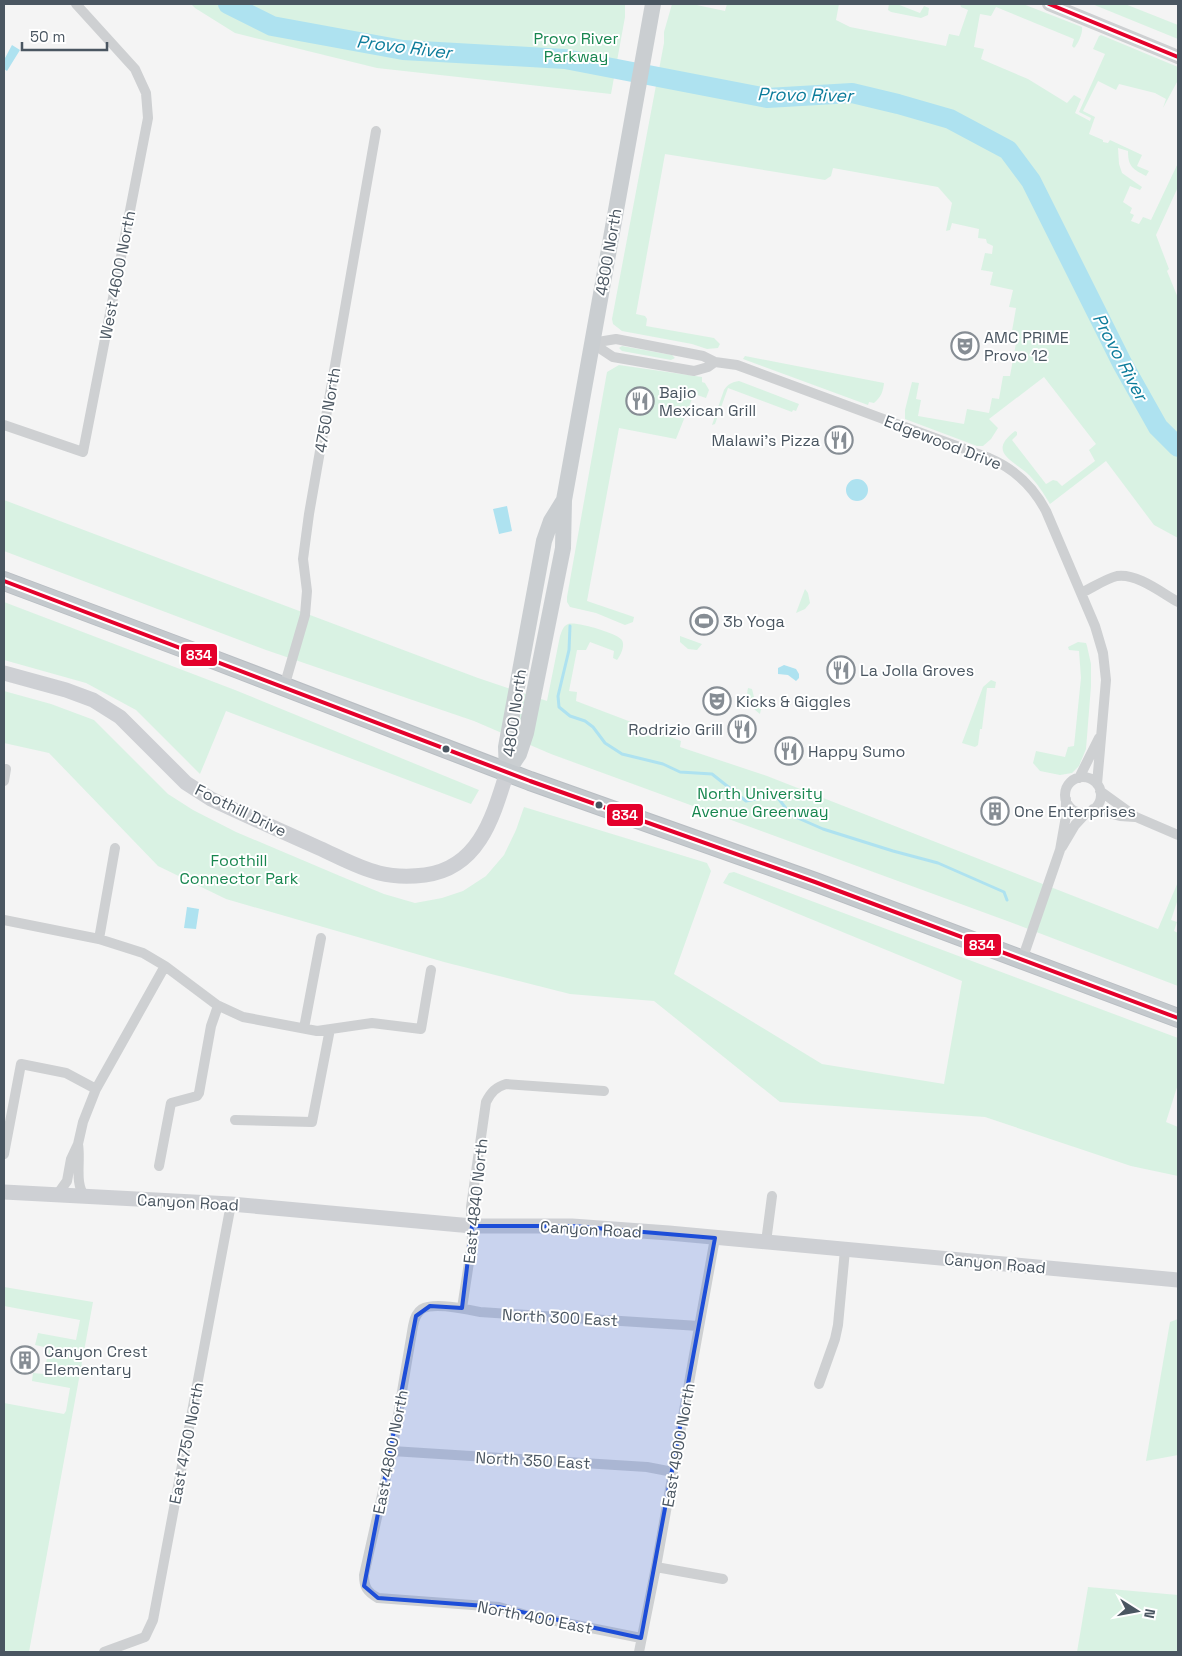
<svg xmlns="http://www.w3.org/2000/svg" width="1182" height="1656" font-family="'Space Grotesk',sans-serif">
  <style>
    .green { fill: #d9f2e3 }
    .water { fill: #aee2f0 }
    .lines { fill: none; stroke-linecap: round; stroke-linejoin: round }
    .stream { stroke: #aee2f0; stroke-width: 3 }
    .river { stroke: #aee2f0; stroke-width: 20 }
    .trunk-casing { stroke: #b9bec3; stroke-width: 20 }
    .minor { stroke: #ced0d2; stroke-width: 10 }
    .tertiary { stroke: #ced0d2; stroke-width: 14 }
    .secondary { stroke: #ced0d4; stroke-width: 15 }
    .primary { stroke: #caced1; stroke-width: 16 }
    .trunk { stroke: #c4c9cd; stroke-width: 18 }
    .bus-1-casing { stroke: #fff; stroke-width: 8 }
    .bus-1 { stroke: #e4002b; stroke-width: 4 }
    .marked { fill: #1d4ed8; fill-opacity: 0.2; stroke: #1d4ed8; stroke-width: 4; stroke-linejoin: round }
    .bus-dot { fill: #4a5661; stroke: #fff; stroke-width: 2 }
    .labels { text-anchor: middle; stroke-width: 4; stroke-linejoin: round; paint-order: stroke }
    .park-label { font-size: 16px; fill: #17864f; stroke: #fff }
    .street-label { font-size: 16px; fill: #4a5661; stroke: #fff }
    .poi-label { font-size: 16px; fill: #4a5661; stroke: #fff; text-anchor: start }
    .water-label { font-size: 18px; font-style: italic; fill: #0c7c9b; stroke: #fff }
    .line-badge { stroke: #fff; stroke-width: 2 }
    .badge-label { font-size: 14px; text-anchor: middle; font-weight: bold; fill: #fff }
  </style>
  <rect width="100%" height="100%" fill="#f4f4f4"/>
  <path class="green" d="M191,4H625V17L611,94L377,68L235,33L195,8Z
    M672,4H692L725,11L727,4H839L836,20L850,27L946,46L949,34L959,36L968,10L961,7L960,4H1023L1082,27C1083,33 1078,44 1074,48L1072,46L1074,39L996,7L991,16L980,14L974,47L984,49L981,59L1028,79L1067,103L1074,95L1081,99L1075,113L1090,121L1091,118L1079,112L1105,54L1093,49L1099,36L1101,35L1178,67V82H1177L1163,108L1166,99L1155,93L1119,84L1116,90L1098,81L1083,111L1095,117L1089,134L1103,140V142L1108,143L1110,140L1142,155L1137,166L1149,171L1146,176C1133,169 1128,167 1128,151L1118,148L1119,164L1122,173L1142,187L1140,190L1130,186L1123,202L1132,208L1130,213L1134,215L1131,221L1139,224L1143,217L1151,220L1178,163V187L1156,235L1169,269L1167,271L1178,298V538L1154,525L1106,461L1050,504C1044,494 1037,483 1029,475C1015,461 986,453 1015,431L1017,432V435L1012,440L1046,484L1053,480L1057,481L1062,486L1095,461L1089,450L1096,444L1044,377L989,419L998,428L991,439L983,446H977L905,419V410L912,382L919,383L916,399L921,400L918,416L964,424L967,409L989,413L992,398L999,399L1003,376H1010L1018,332L1012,331L1016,308L1009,307L1013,290L990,285L993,272L981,270L985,253L992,254L993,246L987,243L986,239L978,238L979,229L952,223L950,230L946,231L952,203L938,187L833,168L831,176L825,180L665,154L636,314L645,316L647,319L646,326L714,338L720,344L718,348L707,349L692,344L622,331L613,324L612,319L664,43V32Z
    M889,4H897L920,13L924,6L929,8L928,15L921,18L891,12L888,10Z
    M1092,4H1125L1178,25V39Z
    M622,346L672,355L675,358L671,360L622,351L619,348Z
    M745,356L884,383C883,392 881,397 874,403L869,402L868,405L743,359Z
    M619,365L702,377V382L705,383L709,390L706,398L694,394L676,439L619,428L587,601L634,617L633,622L625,625L596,613L570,607L567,602V597L607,372Z
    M739,381L799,404L796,411L793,410L792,412L728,388L715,424L712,425L724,390C728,384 732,382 739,381Z
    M4,500L478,678L547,701L560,636C562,631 563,626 568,624C576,621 615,633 621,639C626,644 621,655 617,660L613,658L614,651L590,642L586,650H577L569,691L577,692L576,701L681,741L680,747L767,776L1158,929L1178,882V899L1171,920L1177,922L1174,931L1178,933V986L1010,922L551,754L474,721L266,650L4,551Z
    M805,589L808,593L810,603L805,609L796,613Z
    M4,602L235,690L479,790L471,804L226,711L200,774L136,710L86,683L4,660Z
    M680,636L702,644L697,650L688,649L680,642Z
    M1078,642L1086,643L1087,646L1091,664V686L1086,749L1079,766L1072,773L1060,775L1040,771L1033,763L1036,751L1065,757L1068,747L1074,746L1081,678L1079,651L1069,650L1068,647Z
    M991,680L996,682L995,688H987L982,729H980L978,745L975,747L962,743L983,687Z
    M748,688L752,689L755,701L761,709L760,714C752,708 745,699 748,688Z
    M4,691L51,704L94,720L168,794L193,810L236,832L340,876L384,894L415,903L442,898L463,891L486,876L504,855L516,830L524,807L707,863L711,871L674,974L822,1064L944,1084L962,981L723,883L729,873L734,872L1178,1038V1084L1166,1122L1178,1127V1176L1131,1166L985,1117L780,1102L654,1001L570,994L444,962L226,899L158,866L49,753L4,743Z
    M4,1287L93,1302L29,1652H4V1403L64,1414L66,1411L70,1388L32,1381L33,1373L44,1374L49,1348L35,1345L38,1333L76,1340L80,1320L4,1306Z
    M1178,1319V1455L1146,1461L1170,1322Z
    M1088,1587L1178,1595V1652H1077Z"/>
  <path class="water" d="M12,45L20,50L7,71L4,69V60Z
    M846 490a11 11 0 1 1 22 0a11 11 0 1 1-22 0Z
    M507,506L512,531L499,534L493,509Z
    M784,665L796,669L799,674V678L796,681L788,675L778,674V668Z
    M187,907L199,909L196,929L184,928Z"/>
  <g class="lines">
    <path class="stream" d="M570,626L569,650L558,696L559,707L570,716L585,721L593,727L605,743L622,754L663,764L680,772L712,774L746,801L765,797L778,798L791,815L823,829L893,851L938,863L1004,892L1007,900"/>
    <path class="river" d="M228,4L272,26L403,50L565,59L767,98L852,93L898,104L950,119L1008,150L1031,181L1122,363L1158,427L1178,447"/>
    <g class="trunk-casing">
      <path id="trunk" d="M4,581L207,657L530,781L815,882L1178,1018"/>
    </g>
    <path class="minor" d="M592,343L616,339L703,356L715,362L737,365L989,458C1015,469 1033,486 1046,511L1095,626L1103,653L1106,680L1097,784
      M592,343L613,357L694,371L708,367L715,362
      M4,425L83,452L148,118L146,93L135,69L76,4
      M1081,593C1092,588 1105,579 1117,576C1137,573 1162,593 1178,602
      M284,687L305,615L307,591L303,559L309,514L376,131
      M1065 795a18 18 0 1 1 36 0a18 18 0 1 1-36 0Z
      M1079,778L1099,738
      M4,781L6,769
      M1100,791L1136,817L1178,835
      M1093,809L1120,816L1135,817
      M1062,847L1075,825L1087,812
      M4,920L99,939L143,953L165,966L217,1005L243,1017L317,1031L372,1023L421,1029L431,970
      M99,939L115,848
      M1022,960L1060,850L1066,816V799
      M304,1028L321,938
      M235,1120L312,1122L330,1029
      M78,1144C81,1162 74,1183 85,1197
      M4,1154L21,1064L66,1073L96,1089
      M159,1166L171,1103L197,1096L199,1093L211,1026L218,1006
      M57,1195L67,1181L71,1159L78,1144L83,1122L96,1089L165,966
      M766,1242L772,1196
      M462,1308L472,1243L471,1207L486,1102C491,1092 496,1087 506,1084L604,1091
      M819,1384L835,1339L838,1325L845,1250
      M392,1451L647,1467L673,1472
      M656,1567L723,1579
      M641,1638L526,1615L499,1607L378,1598C367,1592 364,1587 364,1575L392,1451L413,1326C414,1320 416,1313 422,1309C434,1302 466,1309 480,1312L699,1326
      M104,1652L145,1637L153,1620L231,1204
      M639,1652L656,1567L715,1238"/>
    <path class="tertiary" d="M1049,4L1178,57"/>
    <path class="secondary" d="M4,673L66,690L93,700L120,717L186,783L211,799C247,816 283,832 319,848C339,857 358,868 379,873C395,877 409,877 425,875C479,868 493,817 507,772
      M4,1192L231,1204L472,1226H572L669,1233L1178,1280"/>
    <path class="primary" d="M507,772L519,754L526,733L563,548L564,500L653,4
      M507,772L506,747L544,541L551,521L564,500"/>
    <use href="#trunk" class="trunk"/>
    <g class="bus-1-casing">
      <path id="bus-1" d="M1049,4L1178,57
        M4,581L530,781L815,882L1178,1018"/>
    </g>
    <use href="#bus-1" class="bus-1"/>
  </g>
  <path class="marked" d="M472,1226H572L715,1238L641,1638L499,1607L378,1598L364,1586L416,1316L430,1306L462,1308Z"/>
  <defs>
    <g id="theatre-ring" transform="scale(1.4375)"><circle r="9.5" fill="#fff" stroke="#868d94" stroke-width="1.5"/><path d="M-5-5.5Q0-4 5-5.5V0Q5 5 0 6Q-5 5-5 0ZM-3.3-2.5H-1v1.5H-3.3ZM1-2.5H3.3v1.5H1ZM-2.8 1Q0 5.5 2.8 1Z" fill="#868d94"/></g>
    <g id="restaurant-ring" transform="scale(1.4375)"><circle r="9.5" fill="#fff" stroke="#868d94" stroke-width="1.5"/><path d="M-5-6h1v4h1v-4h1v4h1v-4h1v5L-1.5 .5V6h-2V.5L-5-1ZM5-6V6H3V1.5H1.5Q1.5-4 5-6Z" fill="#868d94"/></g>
    <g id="stadium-ring" transform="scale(1.4375)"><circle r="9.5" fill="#fff" stroke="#868d94" stroke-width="1.5"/><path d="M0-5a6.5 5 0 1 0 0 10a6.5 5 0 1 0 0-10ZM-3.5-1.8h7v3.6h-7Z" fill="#868d94"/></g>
    <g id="building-ring" transform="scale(1.4375)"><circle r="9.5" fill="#fff" stroke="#868d94" stroke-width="1.5"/><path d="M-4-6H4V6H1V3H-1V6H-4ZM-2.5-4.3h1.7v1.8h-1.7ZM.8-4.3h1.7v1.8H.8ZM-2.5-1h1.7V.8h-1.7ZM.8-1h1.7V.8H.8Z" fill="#868d94"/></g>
  </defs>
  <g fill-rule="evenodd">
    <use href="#theatre-ring" x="965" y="346"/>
    <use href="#restaurant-ring" x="640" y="401"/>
    <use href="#restaurant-ring" x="839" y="440"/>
    <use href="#stadium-ring" x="704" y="621"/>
    <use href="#restaurant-ring" x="841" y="670"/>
    <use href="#theatre-ring" x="717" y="701"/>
    <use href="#restaurant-ring" x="742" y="729"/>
    <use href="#restaurant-ring" x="789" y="751"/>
    <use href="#building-ring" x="995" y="811"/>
    <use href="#building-ring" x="25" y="1360"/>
  </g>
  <g class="bus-dot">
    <circle cx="446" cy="749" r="4.5"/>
    <circle cx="599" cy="805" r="4.5"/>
  </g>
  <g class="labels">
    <g class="park-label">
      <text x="576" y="44">Provo River<tspan x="576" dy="18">Parkway</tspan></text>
      <text x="760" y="799">North University<tspan x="760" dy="18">Avenue Greenway</tspan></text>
      <text x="239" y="866">Foothill<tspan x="239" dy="18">Connector Park</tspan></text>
    </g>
    <g class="street-label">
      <text transform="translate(608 252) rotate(-80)" y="6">4800 North</text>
      <text transform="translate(117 275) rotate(-79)" y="6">West 4600 North</text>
      <text transform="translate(327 410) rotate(-80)" y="6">4750 North</text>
      <text transform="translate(943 442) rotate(21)" y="6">Edgewood Drive</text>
      <text transform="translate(514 713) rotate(-82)" y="6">4800 North</text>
      <text transform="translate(241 810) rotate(26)" y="6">Foothill Drive</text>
      <text transform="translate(475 1201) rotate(-84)" y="6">East 4840 North</text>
      <text transform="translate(188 1202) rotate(3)" y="6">Canyon Road</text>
      <text transform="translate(591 1229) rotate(3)" y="6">Canyon Road</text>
      <text transform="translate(995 1263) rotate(5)" y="6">Canyon Road</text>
      <text transform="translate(560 1317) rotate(3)" y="6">North 300 East</text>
      <text transform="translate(186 1443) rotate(-79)" y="6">East 4750 North</text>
      <text transform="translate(678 1445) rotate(-80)" y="6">East 4900 North</text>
      <text transform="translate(390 1452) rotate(-79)" y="6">East 4800 North</text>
      <text transform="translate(533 1460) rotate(3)" y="6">North 350 East</text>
      <text transform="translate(535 1617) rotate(11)" y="6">North 400 East</text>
    </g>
    <g class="poi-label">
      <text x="984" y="343">AMC PRIME<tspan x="984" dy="18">Provo 12</tspan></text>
      <text x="659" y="398">Bajio<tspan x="659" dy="18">Mexican Grill</tspan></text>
      <text x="820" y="446" text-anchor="end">Malawi's Pizza</text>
      <text x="723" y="627">3b Yoga</text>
      <text x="860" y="676">La Jolla Groves</text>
      <text x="736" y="707">Kicks &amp; Giggles</text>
      <text x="723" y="735" text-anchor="end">Rodrizio Grill</text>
      <text x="808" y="757">Happy Sumo</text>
      <text x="1014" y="817">One Enterprises</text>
      <text x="44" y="1357">Canyon Crest<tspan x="44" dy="18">Elementary</tspan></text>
    </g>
    <g class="water-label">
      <text transform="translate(404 47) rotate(7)" y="6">Provo River</text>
      <text transform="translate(805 95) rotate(1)" y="6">Provo River</text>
      <text transform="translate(1120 357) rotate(62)" y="6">Provo River</text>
    </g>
  </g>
  <g class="line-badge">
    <rect x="180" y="643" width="38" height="24" rx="5" fill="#e4002b"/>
    <rect x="606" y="803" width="38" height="24" rx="5" fill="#e4002b"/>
    <rect x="963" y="933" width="39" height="24" rx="5" fill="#e4002b"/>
  </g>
  <g class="badge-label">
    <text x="199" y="660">834</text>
    <text x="625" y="820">834</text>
    <text x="982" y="950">834</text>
  </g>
  <rect width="1182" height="1656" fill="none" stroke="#4a5661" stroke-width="10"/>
  <g transform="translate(1137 1611) rotate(101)" stroke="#ffffff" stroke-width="4" paint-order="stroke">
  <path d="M0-4L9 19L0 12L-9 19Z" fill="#4a5661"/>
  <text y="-8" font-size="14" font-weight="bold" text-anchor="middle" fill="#4a5661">N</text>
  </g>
  <path d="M22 42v8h85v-8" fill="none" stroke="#4a5661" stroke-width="2.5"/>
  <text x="30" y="42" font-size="15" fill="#4a5661" stroke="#ffffff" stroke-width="4" paint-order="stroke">50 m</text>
</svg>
